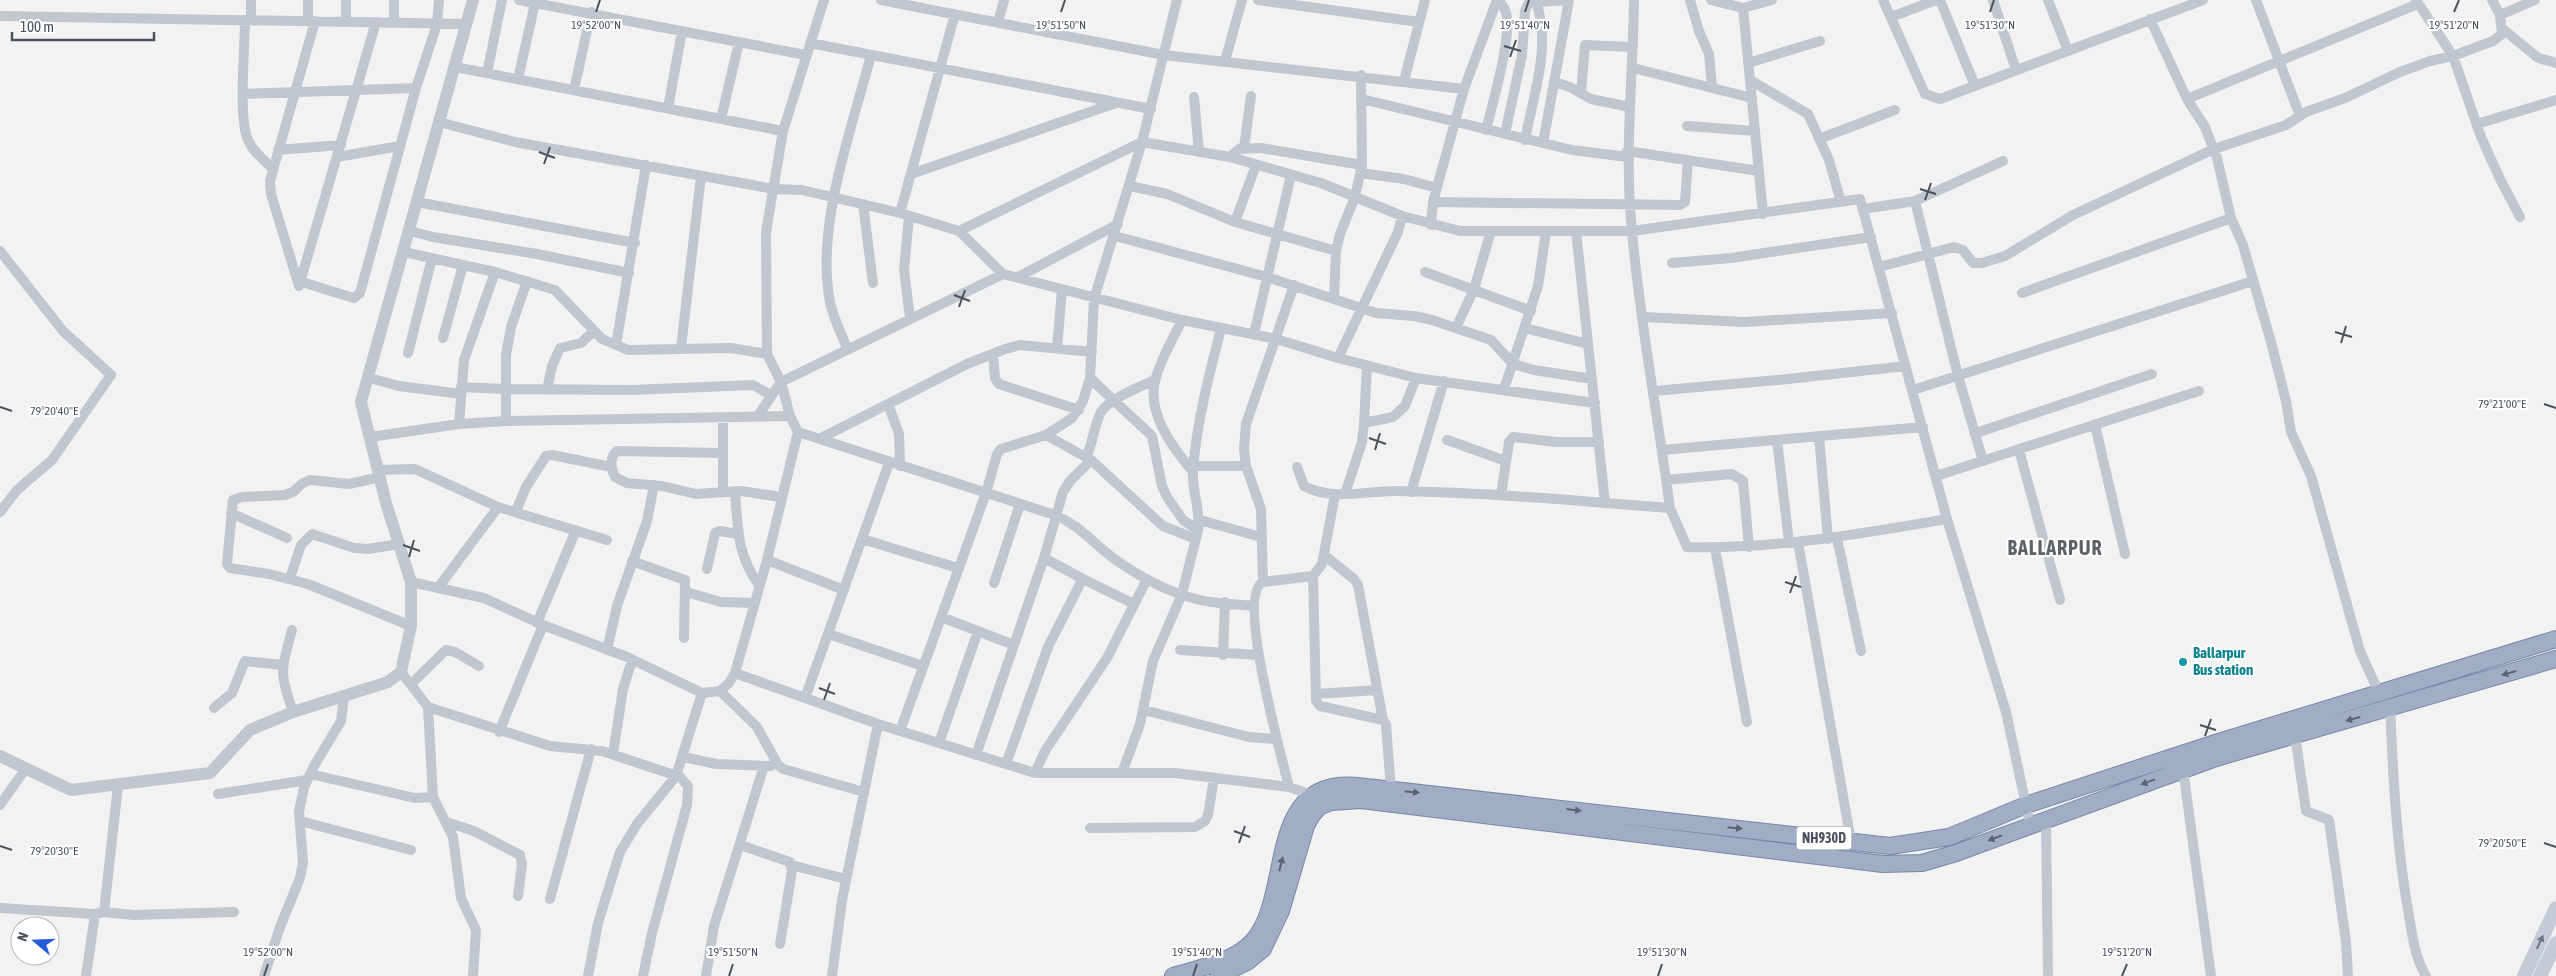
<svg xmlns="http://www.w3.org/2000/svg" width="2556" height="976" font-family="'Asap Condensed',sans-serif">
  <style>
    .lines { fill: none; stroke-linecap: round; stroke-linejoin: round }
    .trunk-casing { stroke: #7888a8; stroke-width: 18 }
    .minor { stroke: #c0c7cf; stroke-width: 10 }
    .tertiary { stroke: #c0c7cf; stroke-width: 12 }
    .secondary { stroke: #c4cad6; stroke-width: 14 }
    .trunk { stroke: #a0adc5; stroke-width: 16 }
    .oneway { fill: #5b6473 }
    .oneway2 { fill: #6f7682 }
    .ticks { fill: none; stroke: #4a525e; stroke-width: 2 }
    .culture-dot { fill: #0f9aa8; stroke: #fff; stroke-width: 2 }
    .labels { text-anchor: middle; stroke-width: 4.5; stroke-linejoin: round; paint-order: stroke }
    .shield { fill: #fff; stroke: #80868e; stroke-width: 1 }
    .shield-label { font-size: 14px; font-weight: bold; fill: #4a525e }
    .culture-label { font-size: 15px; font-weight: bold; fill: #0d838f; stroke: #fff; text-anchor: start }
    .district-label { font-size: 20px; font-weight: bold; letter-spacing: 1px; fill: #5e6166; stroke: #fff }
    .ticks-label { font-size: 12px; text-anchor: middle; fill: #4a525e; stroke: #fff; stroke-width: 4.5; stroke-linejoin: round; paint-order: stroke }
  </style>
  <rect width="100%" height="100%" fill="#f3f2f2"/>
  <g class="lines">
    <g class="trunk-casing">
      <path id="trunk" d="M1173,976C1199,968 1234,962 1253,941C1291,898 1267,795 1338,786C1350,784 1363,787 1376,788L1890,846L1949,837L2026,805L2215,743L2556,639
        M1218,976L1247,962L1263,949L1281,911L1306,826L1312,815L1319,807L1331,802L1361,800L1883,864L1922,863L1956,853L2216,758L2556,659"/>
    </g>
    <path class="minor" d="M251,0V20
      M346,0V22
      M394,0V23
      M519,0L806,55
      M881,0L1164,55L1464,89
      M1258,0L1419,22
      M1532,0L1536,2L1569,0L1543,143
      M1690,0L1699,31L1709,54L1712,87
      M1711,0L1743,8L1763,214
      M1883,0L1925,94L1940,99L2203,0
      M1940,0L1975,86
      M1993,0L2016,70
      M2048,0L2068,51
      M2256,0L2300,116
      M2492,0L2500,15L2502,34L2493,41L2453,56L2481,137L2500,179L2520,217
      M1743,8L1772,0
      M2500,15L2535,0
      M0,16L466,24
      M1891,17L1936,0
      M2150,19L2187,99L2205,127L2217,158L2231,218L2243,245L2271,342L2286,401L2291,432L2311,476L2360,651L2379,693
      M245,20C245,46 238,118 248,140C253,152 264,160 273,169
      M308,21V0
      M315,21L270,181L271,194L299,286L376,22
      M998,22L1004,0
      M2503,29L2538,58L2556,63
      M810,43L1151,109
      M1225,61L1242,0
      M1748,63L1820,41
      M455,67L783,131
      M1633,68L1752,98
      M487,73L502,0
      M518,79L535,3
      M1750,80L1808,114L1829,160L1841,202
      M1404,81L1425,0
      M1554,82L1570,87L1591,99L1630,107
      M574,90L591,12
      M1581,93L1585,45L1633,47
      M243,94L416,88
      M1194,97L1199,152
      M1362,99L1572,150L1628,157
      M2187,99L2418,4
      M668,108L682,31
      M721,119L739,42
      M439,122L515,142L774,189L802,190L900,213L959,231L1003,274
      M2477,124L2556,100
      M1687,126L1755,131
      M1486,130C1493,101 1510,44 1507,17C1506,9 1503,5 1498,0
      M1505,134L1522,55L1525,11L1530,0
      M1819,139L1895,110
      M1525,140C1533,96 1552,45 1536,2
      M1244,148L1251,96
      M278,150L341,145
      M1627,151L1759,171
      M337,157L400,146
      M1230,157L1239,149L1261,148L1362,165
      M1361,173L1404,179L1437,188
      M911,174L1116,103
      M1130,186L1167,194L1235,222L1336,251
      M1915,201L1958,376L1983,461
      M417,202L635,243
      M1433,202L1680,205L1685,202L1688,160
      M863,204L873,283
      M1863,209L1915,201L2003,161
      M900,213L955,14
      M909,216L904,270L910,318
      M1235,222L1256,165
      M1431,225L1433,202L1464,89L1497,0
      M410,231L433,237L537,254L629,273
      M959,231L1142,142L1230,157L1321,183L1402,216L1460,231H1632L1860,199L1947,519L2006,712L2030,824
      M1115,236L1267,277L1376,313L1414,316L1432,320L1491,340L1513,364L1534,370L1592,379
      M0,251L63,331L111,375L52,460L17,490L0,512
      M404,252L495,272L555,290L602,339L628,350L731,348L767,354
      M1672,263L1731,258L1871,237
      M1879,267L1954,247L1963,250L1973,263H1982L2005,256L2073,215L2214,149L2286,125L2306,112L2345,98L2400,72L2430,61L2453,56L2416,0
      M1425,272L1531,311
      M1018,277L1118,224
      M302,282L354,298L360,293L416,88L437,24L439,0
      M2022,293L2231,218
      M1334,298L1336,251L1340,234L1355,197L1362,165L1361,75
      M1644,317L1744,322L1892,313
      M1182,320C1173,339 1160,360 1155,381C1147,414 1173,448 1193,472
      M1456,328L1474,289L1491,231
      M1525,328L1588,344
      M1254,334L1291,175
      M443,338L463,265
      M616,345L646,165
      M681,348L701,176
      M847,348C841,333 833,317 830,302C815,226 852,129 871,55
      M1057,348L1062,290
      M408,353L432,258
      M993,354L995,378L999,384L1079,410
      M369,378L399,386L461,394
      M1090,378L1152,436L1162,486L1167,497L1183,520L1198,530
      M1416,378L1595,403
      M461,387L505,389L631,390L753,385L771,395
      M1504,389L1538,286L1546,232
      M547,390L552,366L560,348L581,343L594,331
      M1913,390L2253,281
      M1654,391L1788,379L1906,366
      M888,404L899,434L900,466
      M757,417L781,382L1003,274L1182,320L1276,339L1338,358
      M506,421V355L511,327L527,281
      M1364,423L1367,366
      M459,424L464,360L495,272
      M2095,425L2125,554
      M798,432L1055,515C1079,525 1093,543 1113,558C1137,575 1167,592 1196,599C1214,604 1234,604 1253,606
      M1976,433L2152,374
      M1046,435L1091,460L1163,526L1196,539
      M1819,436L1828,539
      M370,437L459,424L506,421L790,416
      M819,439L967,364L1005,349L1020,345L1092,352
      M1447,440L1506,461
      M1777,440L1789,542
      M1662,450L1923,427
      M2019,450L2060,600
      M722,453L617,451C609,457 611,469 615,477L627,483L662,486L696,494L741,491L781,497
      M1086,457C1093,443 1094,426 1101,412C1109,399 1141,386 1155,380
      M1193,466H1246
      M1297,467L1304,486C1332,501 1365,491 1395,491C1465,492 1535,497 1605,503L1576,231
      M378,470L415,469L498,507
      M1936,476L2199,391
      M380,477L349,484L310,480L303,483L293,492L285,495L242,497L233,500L227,564L230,568L269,574L308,584L411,626
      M1666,480L1732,474L1743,481L1749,547
      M1411,492L1444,381
      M723,493V418
      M735,493C738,529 737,555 759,585
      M1345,494L1362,442L1364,423L1393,417L1405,406L1416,378L1338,358L1398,232L1402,216
      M1501,495L1509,442L1513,437L1556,442H1599
      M1605,503L1670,508C1658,416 1640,324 1632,231C1624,154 1633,77 1634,0
      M1670,508L1687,547C1775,549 1860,534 1947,519
      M516,511L526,487L546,456L552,455L611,467
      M231,513L287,538
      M1200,520L1261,537
      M1837,538L1861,651
      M862,539L958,568
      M1798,542L1851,841
      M1715,548L1747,722
      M1324,555L1354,579L1358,585L1383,720
      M1044,558L1085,580
      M767,560L844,590
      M632,561L685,580L684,638
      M707,569L715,533L720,531L738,534
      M1313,576L1316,701L1320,706L1383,720L1386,724L1391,790
      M290,578L301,545L312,534L354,548L368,549L399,544
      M411,582L484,598L543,625L627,657L702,693L720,691L729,683L735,673L767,560L798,432L790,416L781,382L767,354L766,232L783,131L824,0
      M1263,582L1261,509L1246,466L1244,449L1246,424L1294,285
      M994,583L1020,504
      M438,588L498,507L607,540
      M686,592L721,602L754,603
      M941,617L1014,645
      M537,623L576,530
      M292,630C281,671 279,672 293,712
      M828,634L923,666
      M607,650L617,606L647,521L654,485
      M1180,650L1259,655
      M1223,655L1225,602
      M401,672L428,707L433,797L453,837L461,898L476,930L473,976
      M735,673L878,724L1035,773H1175L1289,787L1312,795L1315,800
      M411,684L446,650L455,652L479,666
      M720,691L757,727L778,765L783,769L864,792
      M1316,694L1377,690
      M805,698L889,463
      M2390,706C2393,774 2396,842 2408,910C2412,932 2414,956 2426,976
      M428,707L550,746L602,751L680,777L688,786L687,805L652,933L643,976
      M214,708L232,693L245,661L282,665
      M1144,710L1249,737L1276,739
      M900,731L986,493L997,454L1001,449L1046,435L1072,418L1083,401L1090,378L1094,299L1142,142L1177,0
      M499,732L543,625
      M2295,735L2306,811L2329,820L2346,942L2348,976
      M939,743L978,631
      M613,754L623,689L632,660
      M976,755L1044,558L1063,492L1070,481L1091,460
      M683,757L716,764L771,766
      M1006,764L1048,647L1081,582L1085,580L1134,604
      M2183,769L2211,976
      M1035,773L1045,751L1107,658L1147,579
      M1122,773L1140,724L1153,661L1182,594L1198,530C1201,509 1191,489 1193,469C1197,421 1209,375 1221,329
      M310,774L415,798L433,797
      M1289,787C1282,758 1236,595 1263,582L1313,576L1322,564L1335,495
      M218,794L307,780
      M0,805L26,768
      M2046,819L2048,976
      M300,821L411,850
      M446,822L474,831L520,855L522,864L518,896
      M1090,828L1195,827L1205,821L1208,815L1214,778
      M740,845L790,862L792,871L780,944
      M791,865L846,879
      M550,899L591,749
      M0,908L95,914L104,912L118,785
      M104,912L134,915L234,912
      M86,976L95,914
      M264,976L280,927L300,878L303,863L299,812L304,787L314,766L341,721L344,697
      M588,976L598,923L620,852L637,824L676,776L702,693
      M706,976L714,926L764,766
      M832,976L842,900L878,724"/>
    <path class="tertiary" d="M0,756L71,790L210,773L250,730L293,712L388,682L401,672L411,626V582L386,503L361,402L473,0"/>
    <path class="secondary" d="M2524,976L2556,908
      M2540,976L2556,943"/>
    <use href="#trunk" class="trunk"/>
  </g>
  <defs><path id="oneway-solid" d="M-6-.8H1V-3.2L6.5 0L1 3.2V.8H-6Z" transform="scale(1.25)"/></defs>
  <g class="oneway">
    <use href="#oneway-solid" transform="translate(2509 673) rotate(164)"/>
    <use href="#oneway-solid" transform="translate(2353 719) rotate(165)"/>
    <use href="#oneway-solid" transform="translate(2148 782) rotate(160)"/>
    <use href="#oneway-solid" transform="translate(1412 792) rotate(6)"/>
    <use href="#oneway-solid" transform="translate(1574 810) rotate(7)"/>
    <use href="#oneway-solid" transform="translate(1735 828) rotate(6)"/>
    <use href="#oneway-solid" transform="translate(1995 838) rotate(159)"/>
    <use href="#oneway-solid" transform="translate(1281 864) rotate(-76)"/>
  </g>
  <use class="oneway2" href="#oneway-solid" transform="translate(2540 942) rotate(-65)"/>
  <path class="ticks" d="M596,12L600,0M1061,12L1065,0M1525,12L1529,0M1990,12L1994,0M2454,12L2459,0M1504,46L1521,51M1510,57L1516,40M539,152L555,158M544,164L550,147M1920,189L1936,194M1925,200L1931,183M954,295L970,301M959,307L965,290M2335,332L2352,337M2341,343L2346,326M2544,404L2556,408M0,407L12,411M1369,438L1386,444M1375,450L1380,433M403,545L420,551M409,557L414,540M1785,582L1801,587M1790,593L1796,576M819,688L835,694M824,700L830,683M2200,725L2216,730M2205,736L2211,719M1234,831L1250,837M1239,843L1245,826M2544,843L2556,847M0,846L12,850M264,976L268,964M729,976L733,964M1193,976L1197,964M1658,976L1662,964M2122,976L2127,964"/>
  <circle class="culture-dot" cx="2183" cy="662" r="5"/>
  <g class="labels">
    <rect class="shield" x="1796.5" y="826.5" width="55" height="23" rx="4"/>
    <g class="shield-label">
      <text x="1824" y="843">NH930D</text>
    </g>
    <g class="culture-label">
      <text x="2193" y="658">Ballarpur<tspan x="2193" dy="17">Bus station</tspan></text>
    </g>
    <g class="district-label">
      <text x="2055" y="555">BALLARPUR</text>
    </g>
  </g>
  <g class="ticks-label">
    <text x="596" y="29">19°52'00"N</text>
    <text x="1061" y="29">19°51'50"N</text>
    <text x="1525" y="29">19°51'40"N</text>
    <text x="1990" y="29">19°51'30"N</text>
    <text x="2454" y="29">19°51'20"N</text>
    <text x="2502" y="408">79°21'00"E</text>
    <text x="54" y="415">79°20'40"E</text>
    <text x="2502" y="847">79°20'50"E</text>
    <text x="54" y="855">79°20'30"E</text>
    <text x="268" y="956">19°52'00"N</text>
    <text x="733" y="956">19°51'50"N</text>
    <text x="1197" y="956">19°51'40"N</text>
    <text x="1662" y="956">19°51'30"N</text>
    <text x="2127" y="956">19°51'20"N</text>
  </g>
  <g transform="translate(35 941) rotate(289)"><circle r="24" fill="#ffffff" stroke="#b7babf"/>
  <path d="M0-4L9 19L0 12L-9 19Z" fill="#265bd9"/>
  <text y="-8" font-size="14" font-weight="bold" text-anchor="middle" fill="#4a525e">N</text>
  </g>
  <path d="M12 32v8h142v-8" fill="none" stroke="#4a525e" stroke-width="2.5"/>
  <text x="20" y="32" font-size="15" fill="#4a525e" stroke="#ffffff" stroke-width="4" paint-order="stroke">100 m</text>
</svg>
